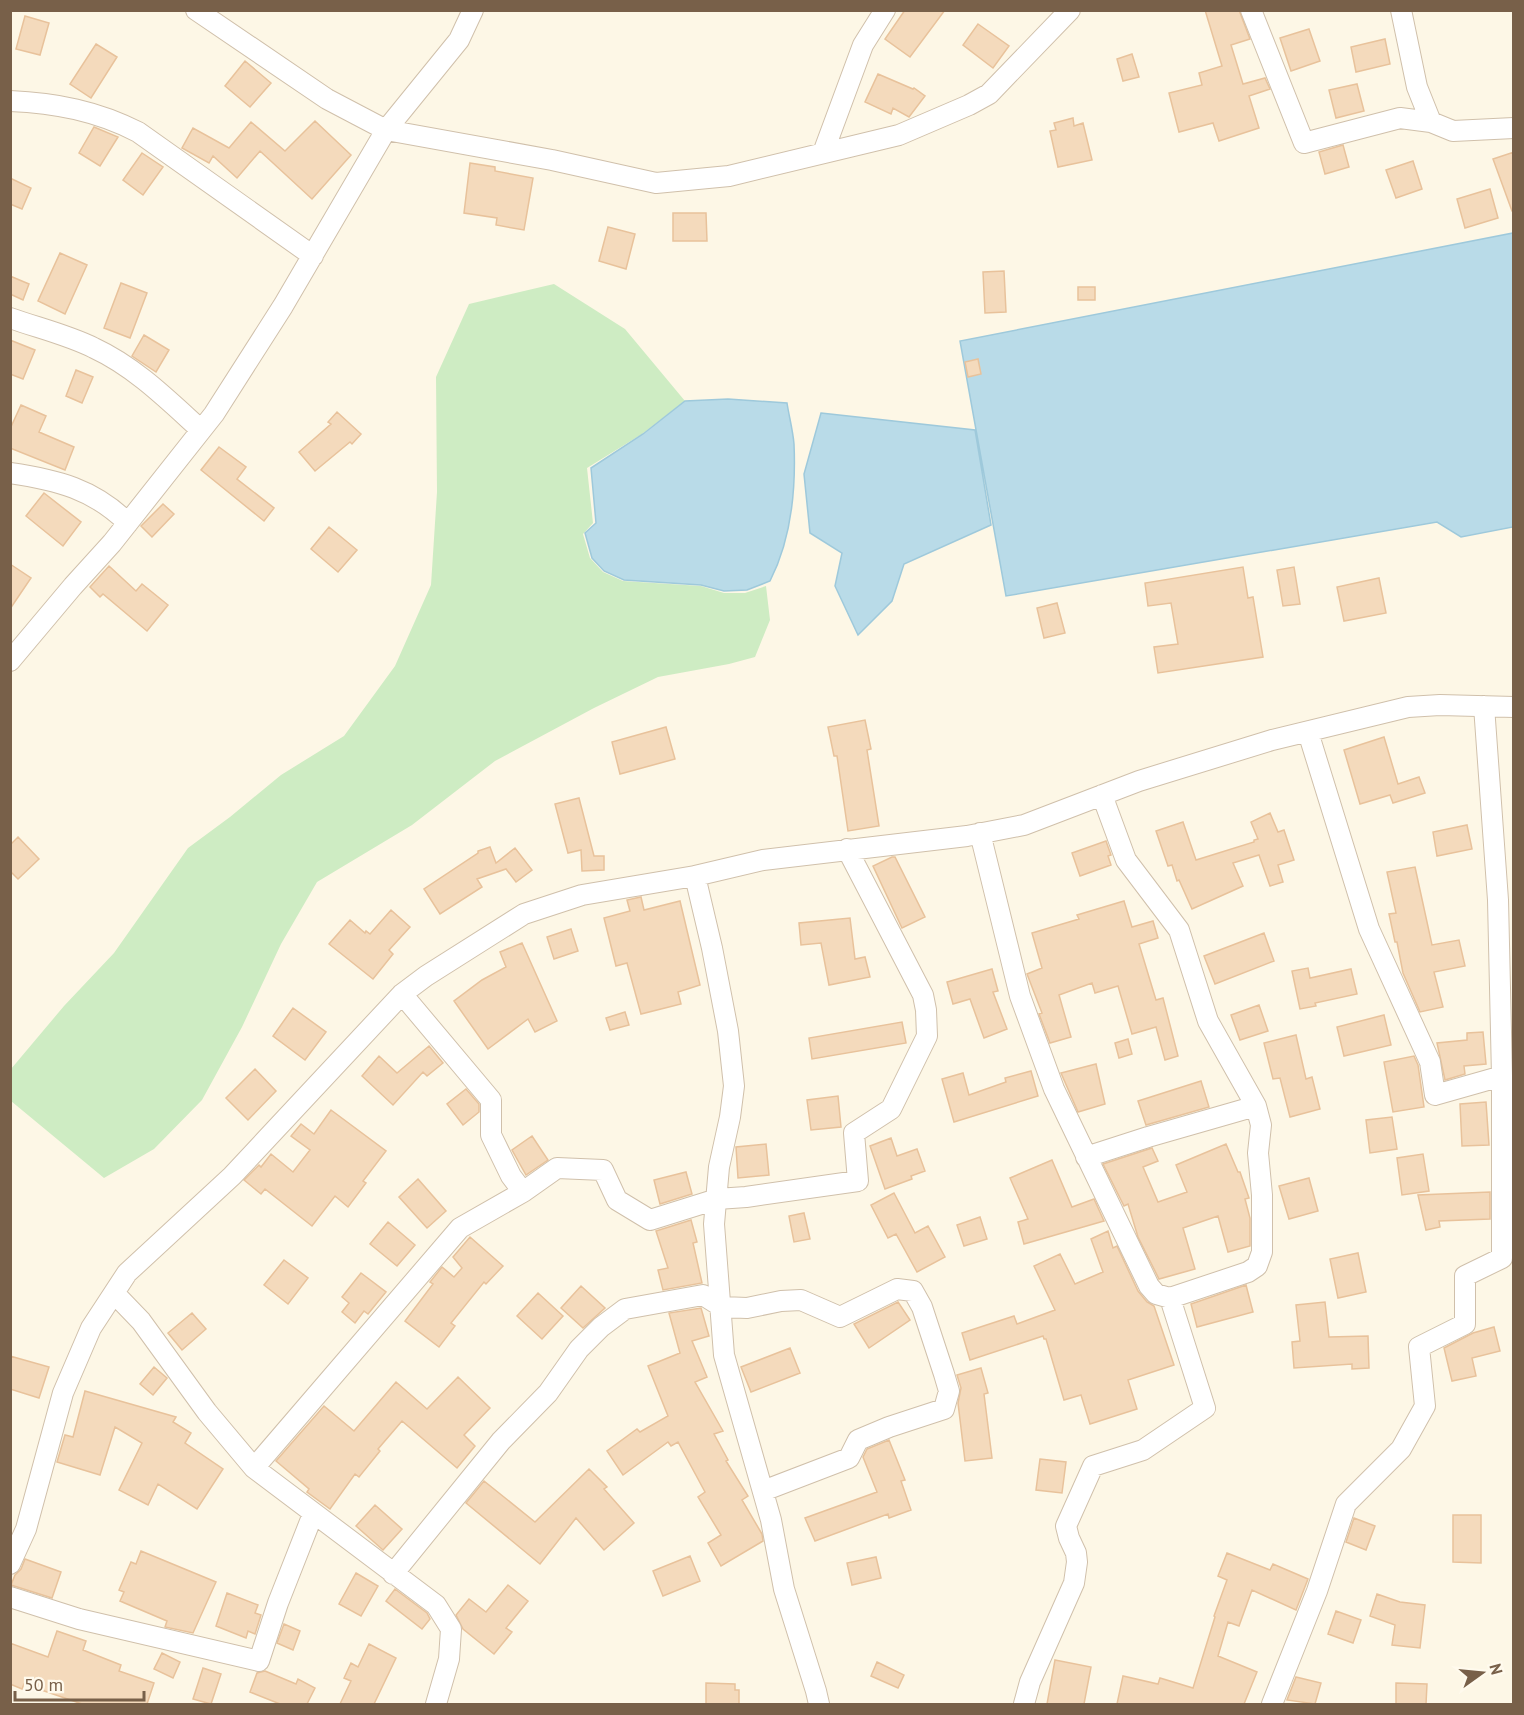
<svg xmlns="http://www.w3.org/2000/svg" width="1524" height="1715" font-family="'PT Sans',sans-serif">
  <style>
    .green { fill: #ceecc3 }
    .water { fill: #b9dbe8; stroke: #9ec9db; stroke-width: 1.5 }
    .building { fill: #f4dabc; stroke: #e8c29b; stroke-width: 1.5 }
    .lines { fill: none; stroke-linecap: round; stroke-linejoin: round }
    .minor-casing { stroke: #d0c0ab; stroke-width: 22 }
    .minor { stroke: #fff; stroke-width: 20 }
  </style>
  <rect width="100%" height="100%" fill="#fdf7e6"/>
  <path class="green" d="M554,284L625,329L685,401L642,434L587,468L593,523L583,534L590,558L603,572L623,581L701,586L724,593H745L766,586L770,620L755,657L729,664L658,677L594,708L495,761L412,825L317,882L281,944L242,1027L202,1100L154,1149L104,1178L11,1101V1069L64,1006L114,953L188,848L230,817L281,775L344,736L395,666L431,585L437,492L436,377L469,304Z"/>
  <path class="water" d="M1513,233V527L1461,537L1437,522L1006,596L960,341Z
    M728,399L787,403C789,416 793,431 794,444C796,490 791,540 770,581L747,590L724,591L701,585L624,580L604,571L592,558L585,533L596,523L591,468L643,434L685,401Z
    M821,413L975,430L991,525L904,564L892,601L858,635L835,586L842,553L810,533L804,474Z"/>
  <path class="building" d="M905,10H945L910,57L885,39Z
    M1205,10H1239L1250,39L1231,45L1243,84L1265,78L1270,89L1249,96L1259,128L1219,141L1213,123L1179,132L1169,93L1202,85L1199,73L1222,66Z
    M25,16L49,23L40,55L16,49Z
    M978,24L1009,46L993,68L963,45Z
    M1309,29L1320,61L1291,71L1280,38Z
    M1385,39L1390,64L1356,72L1351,47Z
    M96,44L117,57L91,98L70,84Z
    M1132,54L1139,77L1123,81L1117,59Z
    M245,61L271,83L250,107L225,86Z
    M878,74L913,89L914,88L925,96L909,117L893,108L891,114L865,102Z
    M1357,84L1364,111L1336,118L1329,90Z
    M1073,118L1074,126L1083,123L1092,160L1058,167L1050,131L1056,130L1054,123Z
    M315,121L351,155L312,199L260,151L237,178L213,156L209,163L182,148L193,128L229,148L251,122L285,151Z
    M94,127L118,137L100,166L79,153Z
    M1343,145L1349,167L1325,174L1319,152Z
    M1514,152V211H1512L1493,159Z
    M142,153L163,167L143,195L123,180Z
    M1413,161L1422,189L1396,198L1386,170Z
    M470,163L495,167V171L533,178L524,230L496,225L497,218L464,213Z
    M10,178L31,188L22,209L10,204Z
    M1490,189L1498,218L1465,228L1457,199Z
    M673,213H706L707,241H673Z
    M608,227L635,234L626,269L599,261Z
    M60,253L87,265L65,314L38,301Z
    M1004,271L1006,312L985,313L983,272Z
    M10,276L29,284L23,300L10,294Z
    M121,283L147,293L130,338L104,328Z
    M1078,287H1095V300H1078Z
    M144,335L169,350L156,372L132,356Z
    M10,340L35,350L23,379L10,374Z
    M978,359L981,374L968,377L965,362Z
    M76,370L93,377L82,403L66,396Z
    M21,405L46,416L39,432L74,447L65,470L10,448V429Z
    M337,412L361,434L352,444L350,442L315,471L299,452L331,424L328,422Z
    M219,447L246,467L237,479L274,508L264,521L201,470Z
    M44,493L81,522L63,546L26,516Z
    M163,504L174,514L152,537L141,526Z
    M329,527L357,550L338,572L311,549Z
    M10,564L31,578L10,609Z
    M109,566L136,591L142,584L168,605L147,631L103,594L100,597L90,587Z
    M1243,567L1248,598L1253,597L1263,657L1158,673L1154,647L1178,644L1171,603L1148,606L1145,583Z
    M1294,567L1300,604L1283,606L1277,570Z
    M1379,578L1386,613L1344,621L1337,587Z
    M1057,603L1065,633L1044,638L1037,608Z
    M865,720L871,749L867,750L879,826L848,831L837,756H834L828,727Z
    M666,727L675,759L620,774L612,742Z
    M1384,737L1398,784L1419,777L1425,793L1393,803L1390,795L1360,804L1344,750Z
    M579,798L594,856H604V870L582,871L581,850L568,853L555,804Z
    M1270,813L1278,832L1284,830L1294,860L1278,865L1283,882L1270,886L1259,855L1233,863L1243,886L1192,909L1179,880L1177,881L1172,865L1168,866L1156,831L1183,822L1196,860L1254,842V840L1258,839L1251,822Z
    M1467,825L1472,849L1437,856L1433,832Z
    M18,837L39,859L18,879L10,871V845Z
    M1106,841L1111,855L1108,856L1111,865L1080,876L1072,853Z
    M490,847L496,863L515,848L532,870L516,882L506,869L477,879L482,887L440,914L424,889L478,853V851Z
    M892,857H895L925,917L902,928L873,866Z
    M1415,867L1432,945L1459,940L1465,966L1434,972L1443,1007L1420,1012L1403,973L1397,942H1395L1389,914L1396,913L1387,872Z
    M641,897L644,910L680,901L700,985L678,992L681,1004L641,1014L627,963L616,966L604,918L630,911L627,900Z
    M1124,901L1132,927L1153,921L1158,938L1139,944L1156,1000L1163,998L1178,1056L1165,1060L1156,1027L1132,1034L1118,986L1095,993L1092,983L1059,995L1071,1037L1050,1043L1039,1014L1042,1013L1027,974L1042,968L1032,933L1079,919L1077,915Z
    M391,910L410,927L389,950L393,954L373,979L329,944L350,920L365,933L366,931L370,934Z
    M850,918L855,959L865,957L870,977L829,985L821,943L801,945L799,923Z
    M571,929L578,951L554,959L547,937Z
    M1264,933L1274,961L1215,984L1204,956Z
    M522,943L557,1021L535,1032L528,1019L488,1049L454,1001L482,980L506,967L500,952Z
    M1308,968L1310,978L1351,969L1357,994L1315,1003L1316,1006L1300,1009L1292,971Z
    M992,969L998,991L993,992L1007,1029L984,1038L970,999L953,1004L947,982Z
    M1259,1005L1268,1031L1240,1040L1231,1015Z
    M293,1008L326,1032L305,1060L273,1036Z
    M625,1012L629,1025L610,1030L606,1018Z
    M1384,1015L1391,1045L1344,1056L1337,1027Z
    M902,1022L906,1043L812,1059L809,1038Z
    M1483,1032L1486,1064L1464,1066L1465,1074L1445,1080L1437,1043L1467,1040V1033Z
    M1296,1035L1306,1079L1312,1077L1320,1109L1290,1117L1280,1078L1273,1079L1264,1043Z
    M1128,1039L1132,1054L1119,1058L1115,1043Z
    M429,1046L443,1063L427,1076L423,1072L393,1105L362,1076L379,1056L397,1073Z
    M1414,1056L1418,1065L1424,1107L1393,1112L1384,1062Z
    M1096,1064L1105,1104L1078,1112L1061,1073Z
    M255,1069L276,1091L248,1120L226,1098Z
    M1031,1071L1038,1096L954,1122L942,1079L963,1073L969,1095L1006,1082L1005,1078Z
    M1201,1081L1209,1107L1146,1125L1138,1101Z
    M466,1089L479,1104V1112L463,1125L447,1104Z
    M838,1096L841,1127L811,1130L807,1100Z
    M1486,1102L1489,1145L1462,1146L1460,1104Z
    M331,1110L386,1151L363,1181L366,1183L348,1207L335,1196L312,1226L265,1189L261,1194L244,1180L259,1165L261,1167L271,1154L293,1172L310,1150L291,1136L301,1124L314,1134Z
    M1392,1117L1397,1149L1370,1153L1366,1120Z
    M532,1136L548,1160L526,1175L512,1150Z
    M891,1138L897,1156L917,1149L925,1171L911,1176L912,1179L885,1189L870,1146Z
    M766,1144L769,1175L738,1178L736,1147Z
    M1226,1144L1238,1172H1240L1249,1198L1245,1199L1250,1218V1246L1228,1252L1218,1216L1183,1228L1195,1269L1159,1279L1138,1237L1128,1204L1124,1206L1103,1164L1152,1148L1158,1161L1143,1167L1158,1202L1187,1192L1176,1165Z
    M1423,1154L1429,1191L1402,1195L1397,1158Z
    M1052,1160L1072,1207L1094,1199L1104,1221L1024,1244L1018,1222L1028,1219L1010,1178Z
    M686,1172L692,1194L660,1204L654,1180Z
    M1309,1178L1318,1211L1289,1219L1279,1186Z
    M418,1179L446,1211L427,1228L399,1197Z
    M1490,1192V1219L1439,1221L1440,1227L1426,1230L1418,1195Z
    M894,1193L915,1233L928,1226L945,1257L917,1272L896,1234L888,1238L871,1205Z
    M804,1213L810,1239L794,1242L789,1216Z
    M980,1217L987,1239L964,1246L957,1225Z
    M691,1220L697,1242L693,1243L702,1283L663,1290L658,1270L668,1268L656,1231Z
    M388,1222L415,1245L397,1266L370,1244Z
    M1108,1231L1113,1248L1117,1246L1138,1291L1147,1302L1154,1306L1174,1365L1128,1380L1137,1409L1090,1424L1081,1395L1064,1400L1046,1339H1044L1043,1336L970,1360L962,1333L1014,1316L1017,1324L1055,1310L1034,1266L1060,1254L1075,1284L1103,1272L1091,1239Z
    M470,1237L503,1266L486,1284L484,1282L451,1323L455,1326L439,1347L405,1321L433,1284L430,1282L442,1267L454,1277L462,1268L453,1257Z
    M1358,1253L1366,1292L1338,1298L1330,1259Z
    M284,1260L308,1278L288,1304L264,1285Z
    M361,1273L386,1292L368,1314L364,1311L355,1323L342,1312L349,1303L342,1297Z
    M1246,1285L1253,1312L1197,1327L1191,1304Z
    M581,1286L605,1308L583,1328L561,1308Z
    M538,1293L563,1316L542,1339L517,1316Z
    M898,1302L910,1320L869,1348L854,1324Z
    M1325,1302L1329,1337L1368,1336L1369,1368L1352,1369V1364L1294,1368L1292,1342L1300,1341L1296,1305Z
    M701,1308L709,1336L692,1341L707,1377L695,1382L723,1431L714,1434L728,1460L726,1461L748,1496L742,1500L762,1534L763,1541L721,1566L708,1543L721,1535L698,1497L705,1492L678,1442L671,1446L668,1442L623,1475L607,1451L637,1429L640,1432L668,1416L648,1366L680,1353L669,1313Z
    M192,1313L206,1329L182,1350L168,1333Z
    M1494,1327L1500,1351L1472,1358L1476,1376L1452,1381L1444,1348L1473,1333Z
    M790,1348L800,1373L751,1392L741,1367Z
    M10,1356L49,1367L39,1398L10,1389Z
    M154,1367L167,1378L153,1395L140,1384Z
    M981,1368L988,1393L984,1394L992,1458L965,1461L958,1403L961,1388L957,1375Z
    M458,1377L490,1408L464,1435L475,1446L457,1468L402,1421L378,1449L380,1451L359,1477L355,1474L330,1509L307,1492L309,1489L276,1461L324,1406L354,1431L396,1382L427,1409Z
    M85,1391L176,1417L173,1422L191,1433L185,1443L223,1469L197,1509L158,1484L148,1505L119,1490L142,1443L115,1427L100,1475L57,1462L65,1435L73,1437Z
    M889,1440L905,1480L901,1481L911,1510L889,1518L888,1514L815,1541L805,1518L877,1492L863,1457L867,1449Z
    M1040,1459L1066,1462L1062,1493L1036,1490Z
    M589,1469L607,1487L604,1489L634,1523L604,1550L576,1518L540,1564L466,1503L484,1481L535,1522Z
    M375,1505L402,1529L383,1550L356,1526Z
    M1453,1515H1481V1563L1453,1562Z
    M1354,1518L1375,1526L1366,1550L1346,1542Z
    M141,1551L216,1582L193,1633L165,1627L167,1621L120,1601L124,1592L119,1590L131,1562L136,1564Z
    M1227,1553L1270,1570L1273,1564L1308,1579L1296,1610L1252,1590L1239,1626L1228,1622L1218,1656L1257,1672L1244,1704H1117L1123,1676L1158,1684L1160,1678L1193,1688L1215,1617L1214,1616L1227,1580L1218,1576Z
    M690,1556L700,1581L663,1596L653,1571Z
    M876,1557L881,1578L852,1585L847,1563Z
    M25,1559L61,1572L52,1598L11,1585L15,1575L21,1569Z
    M356,1573L378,1586L361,1616L339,1604Z
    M508,1585L528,1601L506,1628L512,1632L494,1654L463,1629L456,1615L469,1599L486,1612Z
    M395,1589L427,1613L430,1619L422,1629L386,1601Z
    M227,1593L258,1605L255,1613L261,1615L255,1634L248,1631L246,1638L216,1626Z
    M1377,1594L1400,1602L1425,1605L1420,1648L1392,1645L1395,1625L1370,1616Z
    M1336,1611L1361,1620L1353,1643L1328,1634Z
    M284,1624L300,1631L293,1650L277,1643Z
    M57,1631L86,1641L83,1650L121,1665L119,1671L154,1683L147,1704H82L24,1684L22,1689L10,1684V1643L48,1657Z
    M369,1644L396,1658L374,1704H340L351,1681L344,1678L351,1663L358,1667Z
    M162,1653L180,1662L173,1678L154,1669Z
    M1055,1660L1091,1667L1084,1704H1047Z
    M877,1662L904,1675L898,1688L871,1676Z
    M203,1668L221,1674L211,1704L193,1699Z
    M265,1671L296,1684L298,1679L315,1688L307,1704H280L250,1692L257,1673Z
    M1296,1677L1321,1683L1315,1704L1287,1700Z
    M706,1683L735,1684V1690H739V1704H706Z
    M1396,1683L1427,1684L1426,1704H1396Z"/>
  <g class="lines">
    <g class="minor-casing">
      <path id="minor" d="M196,10L327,99L386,130L552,160L656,183L729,176L899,135L969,105L989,94L1070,10
        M1251,10L1304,143L1400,118L1431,122
        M1401,10L1417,87L1431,122L1453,131L1514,128
        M10,101C56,103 97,111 138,132L313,256
        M823,153L863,45L885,10
        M10,318C38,328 68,335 94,348C135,367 168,400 201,430
        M10,473C58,480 93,489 128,523
        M10,661L73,586L112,543L214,414L283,306L386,130L459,40L473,10
        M1308,732L1369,929L1430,1062L1435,1095L1502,1076
        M980,833L1020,996L1054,1089L1149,1286L1156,1294L1170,1298L1248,1272L1257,1266L1262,1252V1195L1258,1153L1261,1125L1256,1106L1208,1021L1179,930L1126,860L1102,795
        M695,876L712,948L728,1031L734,1086L730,1117L719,1167L714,1224L724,1355L771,1520L784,1589L816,1691L819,1704
        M402,994L491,1100V1135L511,1176L523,1192
        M1086,1157L1148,1137L1256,1106
        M115,1294L141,1321L207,1412L254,1468L436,1605L451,1629L449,1659L436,1704
        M254,1468L460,1228L523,1192L557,1168L603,1170L617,1200L650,1220L717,1199L746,1197L858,1181L854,1133L891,1109L927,1036L926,1010L923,995L847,849
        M10,1564L26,1529L63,1393L91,1328L127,1273L232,1176L402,994L426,976L524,914L582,895L695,876L763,860L967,836L1024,825L1139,781L1272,740L1408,707L1440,705L1514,707
        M393,1574L501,1441L548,1393L579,1349L601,1327L625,1309L703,1295L722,1307L747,1308L781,1301L801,1300L840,1317L897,1289L913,1291L922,1307L944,1374L949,1391L944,1409L889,1427L858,1440L849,1458L763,1491
        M10,1597L79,1619L259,1661L278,1603L313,1514
        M1024,1704L1030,1682L1074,1583L1077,1562L1076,1553L1069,1538L1066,1526L1093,1466L1143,1450L1205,1408L1170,1298
        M1272,1704L1317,1591L1346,1504L1401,1449L1425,1406L1419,1347L1465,1324V1276L1502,1258V1076L1498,900L1484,706"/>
    </g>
    <use href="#minor" class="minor"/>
  </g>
  <rect width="1524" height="1715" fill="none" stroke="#786049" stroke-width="24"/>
  <g transform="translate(1482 1673) rotate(75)" stroke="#fffaed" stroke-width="4.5" paint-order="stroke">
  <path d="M0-4.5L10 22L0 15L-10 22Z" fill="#786049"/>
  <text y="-9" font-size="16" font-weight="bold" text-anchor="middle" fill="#786049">N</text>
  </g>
  <path d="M15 1691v9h129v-9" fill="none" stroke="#786049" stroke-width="3"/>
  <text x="24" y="1691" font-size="18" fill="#786049" stroke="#fffaed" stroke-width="4.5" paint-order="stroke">50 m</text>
</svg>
